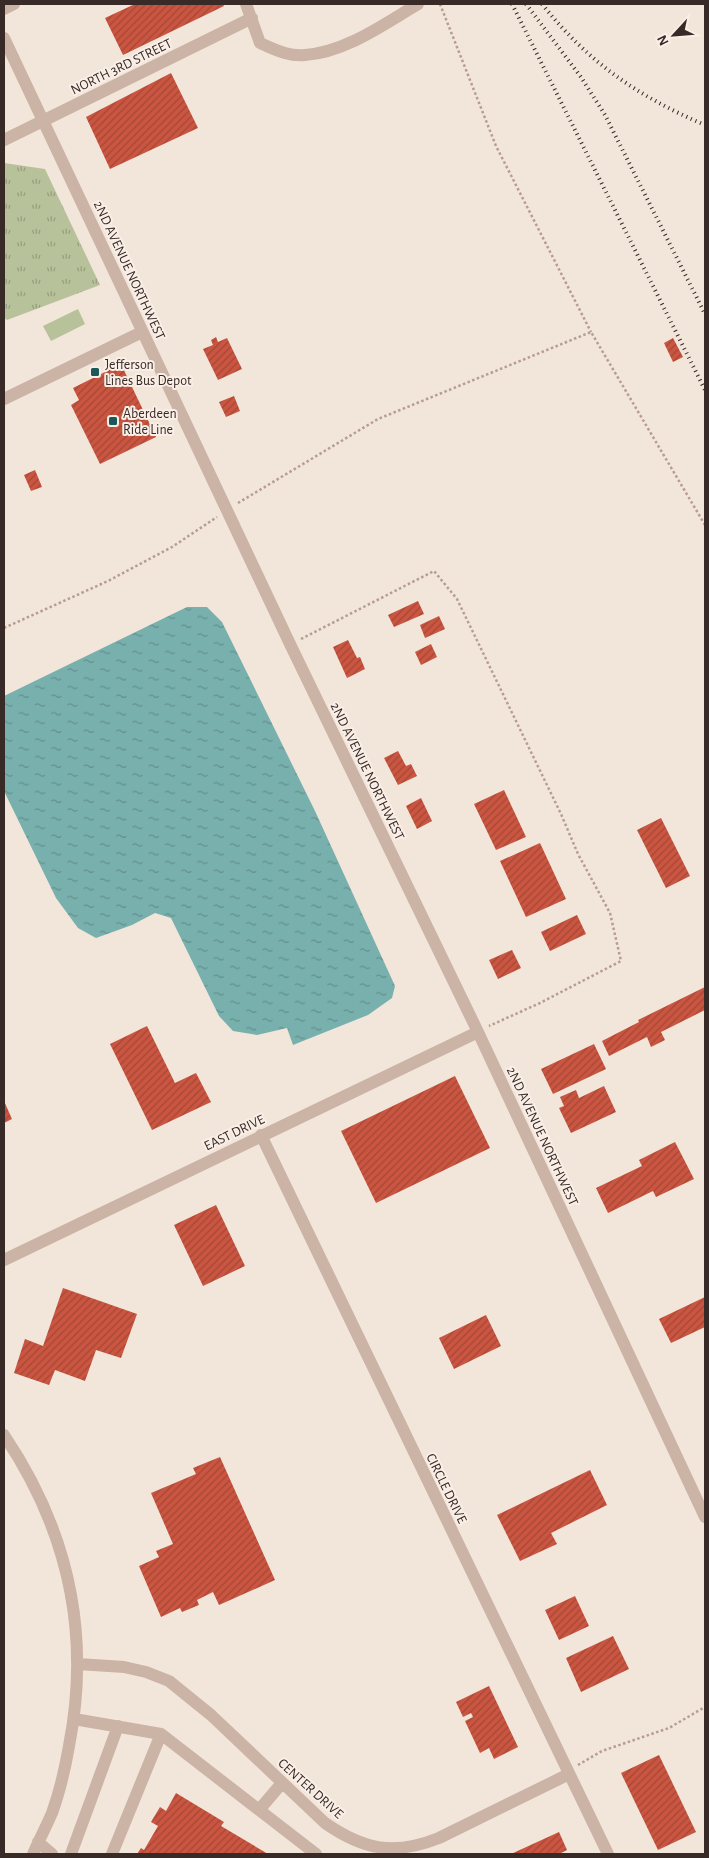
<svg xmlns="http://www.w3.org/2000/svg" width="709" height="1858" font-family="'Alegreya Sans',sans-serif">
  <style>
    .grass { fill: #b8c29a }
    .park { fill: url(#park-tufts) }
    .water { fill: url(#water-ripples) }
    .building { fill: url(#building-hatch) }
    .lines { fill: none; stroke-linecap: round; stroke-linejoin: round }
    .path { stroke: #b79d90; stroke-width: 2.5; stroke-dasharray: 2.5 2.5; stroke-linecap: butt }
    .minor { stroke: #cbb3a6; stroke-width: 12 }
    .rail { stroke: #372a27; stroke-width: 4; stroke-dasharray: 1 4; stroke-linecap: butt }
    .poi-dot { fill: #1b5958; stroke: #faefe7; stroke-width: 2 }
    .labels { text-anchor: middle; stroke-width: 4; stroke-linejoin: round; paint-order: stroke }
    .street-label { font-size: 14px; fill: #372a27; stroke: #faefe7 }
    .poi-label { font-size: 14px; fill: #372a27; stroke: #faefe7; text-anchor: start }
  </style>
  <defs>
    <pattern id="park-tufts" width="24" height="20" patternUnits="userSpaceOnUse" patternTransform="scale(1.25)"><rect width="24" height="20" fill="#b8c29a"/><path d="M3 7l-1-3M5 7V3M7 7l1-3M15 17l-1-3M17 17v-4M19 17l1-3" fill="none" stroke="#969e7e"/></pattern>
    <pattern id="water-ripples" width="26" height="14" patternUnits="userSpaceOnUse" patternTransform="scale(1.25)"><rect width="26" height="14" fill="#78b0ad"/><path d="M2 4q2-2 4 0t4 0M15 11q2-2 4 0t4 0" fill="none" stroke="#638f8d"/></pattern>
    <pattern id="building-hatch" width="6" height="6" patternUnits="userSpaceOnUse" patternTransform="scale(1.25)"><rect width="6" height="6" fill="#ca5541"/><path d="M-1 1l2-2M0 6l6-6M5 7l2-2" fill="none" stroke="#a54736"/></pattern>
  </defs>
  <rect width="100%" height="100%" fill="#f2e5da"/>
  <path class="grass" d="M78,309L85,324L51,341L43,326Z"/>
  <path class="park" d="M4,163L45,169L100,285L7,320L4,318Z"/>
  <path class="water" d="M187,607H207L222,622L315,811L395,986L392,998L368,1015L293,1045L287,1028L257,1035L233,1031L219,1016L171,918L155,913L132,925L96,938L78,928L56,898L4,791V696Z"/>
  <path class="building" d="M135,4H223L224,6L123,55L105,18Z
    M171,73L198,128L110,169L86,117Z
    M216,337L218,342L227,338L242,369L218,380L203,349L213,345L211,340Z
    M673,338L683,357L673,362L664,343Z
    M121,364L156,437L100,464L71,405L79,400L73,388Z
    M234,396L240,411L226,417L219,402Z
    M35,470L42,487L31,491L24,475Z
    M418,601L424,614L394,627L388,615Z
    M439,616L445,629L425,638L420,625Z
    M348,640L357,658L360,657L365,669L347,678L333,647Z
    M431,644L437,657L421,665L415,652Z
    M398,751L406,766L411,764L417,776L398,785L384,758Z
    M504,790L526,837L496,850L474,804Z
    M421,798L432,821L417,829L406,806Z
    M661,818L690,876L666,888L637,830Z
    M540,843L566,899L526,917L500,861Z
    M577,915L586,934L550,951L541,932Z
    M512,950L521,968L498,979L489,960Z
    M705,987V1010L661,1032L665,1040L651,1047L647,1037L609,1056L602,1041L639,1022L638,1020Z
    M147,1026L175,1083L196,1073L211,1102L152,1130L110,1044Z
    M594,1044L606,1069L553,1094L541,1069Z
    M455,1076L490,1148L376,1203L341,1131Z
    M604,1086L616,1112L571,1133L559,1108L564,1106L560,1097L576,1090L579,1098Z
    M4,1101L12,1119L4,1123Z
    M675,1142L694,1179L656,1197L653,1191L608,1213L596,1188L642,1166L639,1160Z
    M216,1205L245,1266L203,1286L174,1225Z
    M63,1288L137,1314L121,1358L96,1350L85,1381L55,1370L49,1385L14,1373L25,1339L43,1346Z
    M705,1297V1327L671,1343L659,1319Z
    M486,1315L501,1346L454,1369L439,1338Z
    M220,1457L275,1580L219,1605L213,1592L197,1600L199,1605L182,1612L180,1608L161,1617L139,1566L159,1557L156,1551L173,1544L151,1493L196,1474L193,1468Z
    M590,1470L607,1505L551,1533L557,1544L520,1561L497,1515Z
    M575,1596L589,1626L559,1640L545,1610Z
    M613,1636L629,1669L581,1692L566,1658Z
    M489,1686L518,1747L494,1759L489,1748L480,1753L465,1721L473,1717L471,1713L463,1717L456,1702Z
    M659,1755L696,1832L658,1850L621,1773Z
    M176,1793L224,1822L221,1826L268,1854H137L141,1848L144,1850L158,1826L151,1822L160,1807L166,1811Z
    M559,1832L567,1850L559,1854H511Z"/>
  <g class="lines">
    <path class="path" d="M440,4L496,146L591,332
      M238,503L378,419L591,332L705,525
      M4,628L108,581L172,547L217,517
      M301,639L434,571L457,599L561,814L578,854L610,913L621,961L540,1003L489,1026
      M578,1765L602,1751L669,1728L705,1707"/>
    <path class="minor" d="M246,4L260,43C274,49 289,57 305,55C346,52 384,24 418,4
      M4,9L14,4
      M4,38L290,644L478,1032L705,1517
      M4,140L252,18
      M4,399L142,332
      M261,1135L608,1854
      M4,1260L478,1032
      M4,1435C68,1530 91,1634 69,1746C65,1769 60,1791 52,1813C46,1827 39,1840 33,1854
      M78,1664L124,1667L146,1672L169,1681L211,1715L325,1823C364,1850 394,1856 439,1838L569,1774
      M74,1719L161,1734L316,1854
      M259,1810L282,1783
      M38,1842L52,1854
      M71,1854L118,1726
      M112,1854L161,1734"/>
    <path class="rail" d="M512,4L705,390
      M526,4L581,77L605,115L705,314
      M542,4C588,62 637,96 705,125"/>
  </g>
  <g class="poi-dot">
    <rect x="90" y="367" width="10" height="10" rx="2.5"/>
    <rect x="108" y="416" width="10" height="10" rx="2.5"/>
  </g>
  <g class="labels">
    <g class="street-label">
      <text transform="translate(121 66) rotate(-26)" y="5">NORTH 3RD STREET</text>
      <text transform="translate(130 270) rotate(65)" y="5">2ND AVENUE NORTHWEST</text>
      <text transform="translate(368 771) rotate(64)" y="5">2ND AVENUE NORTHWEST</text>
      <text transform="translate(234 1132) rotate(-26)" y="5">EAST DRIVE</text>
      <text transform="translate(543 1136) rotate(65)" y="5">2ND AVENUE NORTHWEST</text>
      <text transform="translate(447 1488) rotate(64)" y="5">CIRCLE DRIVE</text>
      <text transform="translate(311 1788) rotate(42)" y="5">CENTER DRIVE</text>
    </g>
    <g class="poi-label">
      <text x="105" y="369">Jefferson<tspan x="105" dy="16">Lines Bus Depot</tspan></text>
      <text x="123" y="418">Aberdeen<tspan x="123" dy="16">Ride Line</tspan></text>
    </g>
  </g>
  <rect width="709" height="1858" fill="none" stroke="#372a27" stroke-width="10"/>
  <g transform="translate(674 35) rotate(244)" stroke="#faefe7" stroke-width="4" paint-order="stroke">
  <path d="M0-4L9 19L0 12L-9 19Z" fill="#372a27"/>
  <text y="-8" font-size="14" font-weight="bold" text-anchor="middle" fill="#372a27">N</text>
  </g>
</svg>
